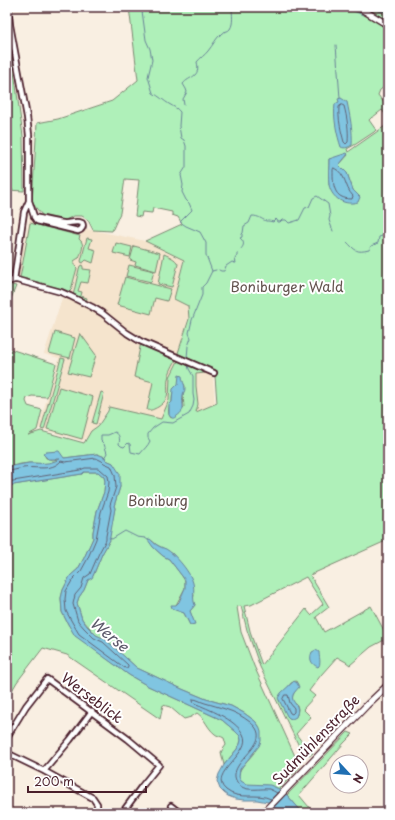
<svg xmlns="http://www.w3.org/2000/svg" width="395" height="820" font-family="'Playpen Sans',sans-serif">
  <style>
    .built { fill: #f5e4cd }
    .green { fill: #aff0b9; stroke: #7c8872; fill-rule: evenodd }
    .water { fill: #80c5e1; stroke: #6a8398 }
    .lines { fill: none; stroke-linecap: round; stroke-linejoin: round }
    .shore { stroke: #606174; stroke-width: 1 }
    .stream { stroke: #6a8398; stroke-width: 1 }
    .minor-casing { stroke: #4a1f2b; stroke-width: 8 }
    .tertiary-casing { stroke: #4a1f2b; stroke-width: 8 }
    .minor { stroke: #fff; stroke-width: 4.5 }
    .tertiary { stroke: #fff; stroke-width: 5.5 }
    .labels { text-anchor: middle; stroke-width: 4; stroke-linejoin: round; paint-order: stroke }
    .park-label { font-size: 14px; fill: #63534e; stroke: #fff }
    .street-label { font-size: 14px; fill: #4a1f2b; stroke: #fff }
    .water-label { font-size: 15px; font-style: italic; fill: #5d596b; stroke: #fff }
  </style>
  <rect width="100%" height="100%" fill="#f9efe2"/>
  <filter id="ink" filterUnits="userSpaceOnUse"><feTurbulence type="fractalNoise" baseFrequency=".025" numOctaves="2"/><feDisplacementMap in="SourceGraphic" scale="8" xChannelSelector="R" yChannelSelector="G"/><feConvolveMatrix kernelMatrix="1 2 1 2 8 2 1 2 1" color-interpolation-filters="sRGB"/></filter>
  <g filter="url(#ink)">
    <path class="built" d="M30,218L112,234L145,241L183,260L174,299L188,306V319L178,356L213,377L215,404L196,412L161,419L109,407L98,425L83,441L38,428L59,358L44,354L64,292L17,276Z"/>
    <path class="green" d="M129,7H388V84L380,90L378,95L388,108V118L382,110L373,117H372L369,120L376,130L374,132L356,144L347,149L348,152L388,124V540L310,575L329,607L316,617L324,632L371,606L388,638L371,647L350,665L346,662L337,657L321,675L309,691L315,696L303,709L311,717L296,734L303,743L313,753L309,756L299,746L260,667L247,630L241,606L237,607L241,632L254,666L300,767L279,789C277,788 273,786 271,786C263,784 253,787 245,784C227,776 251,759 255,751C258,746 258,733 259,726L255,721L244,713L231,706L206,699L182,689L137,668L105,639L96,635L82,619L77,603L79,597L84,590L88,580L93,576L102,554L110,540L109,537L115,508L114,506L120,487L113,463L106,460L105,457L97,454L64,458L45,456L46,458L53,460L58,459L60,460L47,464L29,463L21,464L7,467V348L56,364L47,397L32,396L27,398L26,401L28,406L42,410L37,430L28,435L41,431L84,443L91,431L98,426L108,411L109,407L161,419L169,400L170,377L179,359L205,373L196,374V386L198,404L196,412L217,403L215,376L179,356L178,353L189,319L188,306L174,299L184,260L145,241L182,224L178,217L172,215V212L153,208L152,213L142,212L141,217L135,216L139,180L125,179L120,213L112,231L93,230L88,220L82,216H74L65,220L42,215L32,203L37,123L58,119L112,101L138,80ZM348,155L339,165L347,173L353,190L360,197L329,185V159ZM178,384H184L185,386L183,395L184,407L171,418C167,413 168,406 172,402C172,396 173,388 178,384ZM150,539L157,545L165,549L173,554L178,561L194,595L193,600L195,605L190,611L194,624L190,625L184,613L176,605L185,588V581L182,576L169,559L163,556L153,547ZM306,577L323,604L311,615L306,609L262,665L251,635L244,606L251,605ZM296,681L298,685L292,697L293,702L297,705L298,709L297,715L289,718L279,700L291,683Z
      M7,22L23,136L24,191L7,190Z
      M30,223L80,236L79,239C86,244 81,252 79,258L77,259L74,261V265L77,268L71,290L68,293L20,278Z
      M87,238L92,239L89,248L96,250L93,263L86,260L84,262L82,263L81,261Z
      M116,243L132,247L130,257L113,253Z
      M134,246L160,253L156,271L135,265L136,262L130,260Z
      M164,254C170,257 175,258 178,264L172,287L158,284Z
      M82,265L83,267V269L91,270L88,283L81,282L78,291L82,292L81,296L87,298L86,302L73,296L79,269L80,266Z
      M129,265L154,271L151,282L126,276Z
      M125,277L171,289L167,301L155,298L151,314L117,305Z
      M8,284L16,286L7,309V286Z
      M55,332L75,338L70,358L49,353Z
      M80,333L96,355L89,377L68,372Z
      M141,342L177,358C174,364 169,372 168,379C166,391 172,398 158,407C154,409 151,411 147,410L153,382L134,377Z
      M61,358L65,359L44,430L41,429Z
      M59,387L93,397L82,439L47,429Z
      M101,392L104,393L96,424L92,423Z
      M84,472H98L104,477L105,481L104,492L97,511L93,532V538L84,558L78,569L70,576L63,590L61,598L62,612L68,624L76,636L129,675L148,686L222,720L235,731L240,736L241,740L240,744L237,749L224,765L221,752L226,745L224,738C221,736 217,736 215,734C207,728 205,718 197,713L191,717L184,719L170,707L163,705L160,719L67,655L43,648L17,682L7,699V486L82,474Z
      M348,732L353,734L344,743L299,795L314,813H303L287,795Z"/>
    <path class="water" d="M341,98L347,102C350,116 353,131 352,145C349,147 345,149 341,147C337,135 333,118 335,104L339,102L338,99Z
      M347,153L348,154L339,165L347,173L353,190L360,197L358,202C345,206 332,199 329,185C328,177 329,167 329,159Z
      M179,375L182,376C182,381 185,384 185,389C185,391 183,393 183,395C181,405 187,409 177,416C173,419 172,419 169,415V405L172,402L173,389L178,384Z
      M59,451L64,458L97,454L105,457L106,460L113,463L120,474V487L114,506L115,508L110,537V540L102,554L93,576L92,578L88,580L84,590L79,597L77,603L82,619L87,626L96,635L105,639L137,668L182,689L206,699L231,706L244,713L255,721L259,726L261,732V741L259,746L240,769L239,777L241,781L246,784L270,785L279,789L287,795L303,813H281L268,802L257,800H244L236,799L228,796L224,793L220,789L217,781L219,774L224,765L237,749L240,744L241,740L240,736L235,731L222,720L148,686L129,675L75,636L68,624L62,612L61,598L63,590L70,576L78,569L84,558L93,538V532L97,511L104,492L105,481L104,477L98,472H84L82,474L7,486V467C14,466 22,464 29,463C43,463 47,465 60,459H48L43,454L46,452Z
      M150,539C152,541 155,544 157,545C160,547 163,548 166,549C175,554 191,573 193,583C195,591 192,598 195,605L190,611L195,624L190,625L184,613L175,610L172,608L171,605H176L179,602L185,588V580L182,576L169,559L163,556L153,547L148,540Z
      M316,650L319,652C319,657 321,662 319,666L318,667C311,664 309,659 312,652Z
      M294,681L297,683L299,687C297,690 294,692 293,695C290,704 302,703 296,717L292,719L289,718L287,716L278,698L281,693Z"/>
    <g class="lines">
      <path class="shore" d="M342,105L344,106C347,117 349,130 348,142L346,144L344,142C341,131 338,119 339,107Z
        M334,168C347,174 344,187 353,196L352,199C333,199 333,185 333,170Z
        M7,471C12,471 18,469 23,468C36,466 51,472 61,461L65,462L96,458L102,461L104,463L111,466L115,475L116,487L110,505L111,510L106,536V540L99,553L90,574L84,578L81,588L75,595L73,604L78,621L84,628L94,638L103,642L128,665V666L127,668H125L79,634L72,622L66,611L65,599L66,591L73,579L81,571L87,560L96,539L101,512L108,492L109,482L108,476L100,469L98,468H85L80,470L7,482
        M285,695H288L290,703L294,708V712L292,714L290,713L283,699Z
        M271,799C257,792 239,801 226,790C206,773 254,753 243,734C235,719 208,709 194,703L193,701V699C197,699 201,702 205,703C212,705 219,707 225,709C235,712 242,716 250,722C278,744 224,761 237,782C243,793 259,788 269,789C272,790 275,792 277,793"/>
      <path class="stream" d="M140,7L142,11L146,40L150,49L152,60L148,77L153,93C159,96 164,101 169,104C174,107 177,108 180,112L179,126L181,138L184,140L186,146V167L181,175L183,185L182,192L186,200L189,203L192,210L180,222L186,226L200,232L206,243V255L212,271L206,283L202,287V295L192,320L189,333L191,338L188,346L187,358
        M344,7L363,15
        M378,11L388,12
        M336,45L340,98
        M184,105L183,99L187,92L186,89L183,84C189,76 201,78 197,62C200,58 205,55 208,51C213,45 216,38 222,33C224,31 228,32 230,29C234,23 232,14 232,7
        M346,241C356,251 356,253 369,250L371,246L378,243L379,237L385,235L386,231L388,230
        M219,270L221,271H224L226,266L232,262L235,263H236L235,259L237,256V253C242,248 247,244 240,238L242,237V234L243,233L244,226L249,223L252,216C259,216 261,219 266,221C268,221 270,221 273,222L276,219L277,220L278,222H280L282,220H286L289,223L299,220L305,208L309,207L313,198L317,196L328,204L330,216L329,220L330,223L333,231
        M212,271L216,270
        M104,458L107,453L104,444L101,441V435H108L115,432C120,435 120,439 119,444L121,446L124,447L128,443L130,444L131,452L140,454C143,450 148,446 150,441L148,438V434L153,428L162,422L173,423L180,419L189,414L193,406L194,400L193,394V376L189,369L188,365
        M109,538L112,539L125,531L137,537L145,538L148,540"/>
      <g class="minor-casing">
        <path id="minor" d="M8,7L10,25L27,117L29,135V201L24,212L14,280
          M29,201C32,207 32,216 37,221L78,231C82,230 84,226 82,223C76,220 69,224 63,223C53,222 44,219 34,217
          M7,282L14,280H17L61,292L70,296L92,307L102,313L127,333L140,341L214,373
          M7,737L26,706L47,679L128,739L159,765L142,786L122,813
          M7,753L44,771L93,798L97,804V813
          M44,771L70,740L92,711
          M171,806L180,813"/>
      </g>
      <g class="tertiary-casing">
        <path id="tertiary" d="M358,7L388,25
          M263,813L367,705L388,685"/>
      </g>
      <use href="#minor" class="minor"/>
      <use href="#tertiary" class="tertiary"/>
    </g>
  </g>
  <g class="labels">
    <g class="park-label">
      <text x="287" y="292">Boniburger Wald</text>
      <text x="158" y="506">Boniburg</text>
    </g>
    <g class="street-label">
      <text transform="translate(92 698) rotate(37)" y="5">Werseblick</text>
      <text transform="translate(316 740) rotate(-46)" y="5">Sudmühlenstraße</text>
    </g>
    <g class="water-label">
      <text transform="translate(109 635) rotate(39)" y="5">Werse</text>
    </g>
  </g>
  <rect width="395" height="820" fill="none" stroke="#fff" stroke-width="24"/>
  <rect x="12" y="12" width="371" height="796" fill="none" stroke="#4a1f2b" stroke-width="1.5" filter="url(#ink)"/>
  <g transform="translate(349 774) rotate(116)"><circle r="19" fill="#ffffff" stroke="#b7a5aa"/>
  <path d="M0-3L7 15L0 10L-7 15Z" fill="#1f6fb2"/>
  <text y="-6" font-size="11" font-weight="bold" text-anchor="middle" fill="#4a1f2b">N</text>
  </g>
  <path d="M28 786v6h118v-6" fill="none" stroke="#4a1f2b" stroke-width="2"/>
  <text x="34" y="786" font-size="12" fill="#4a1f2b" stroke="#ffffff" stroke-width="3" paint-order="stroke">200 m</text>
</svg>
